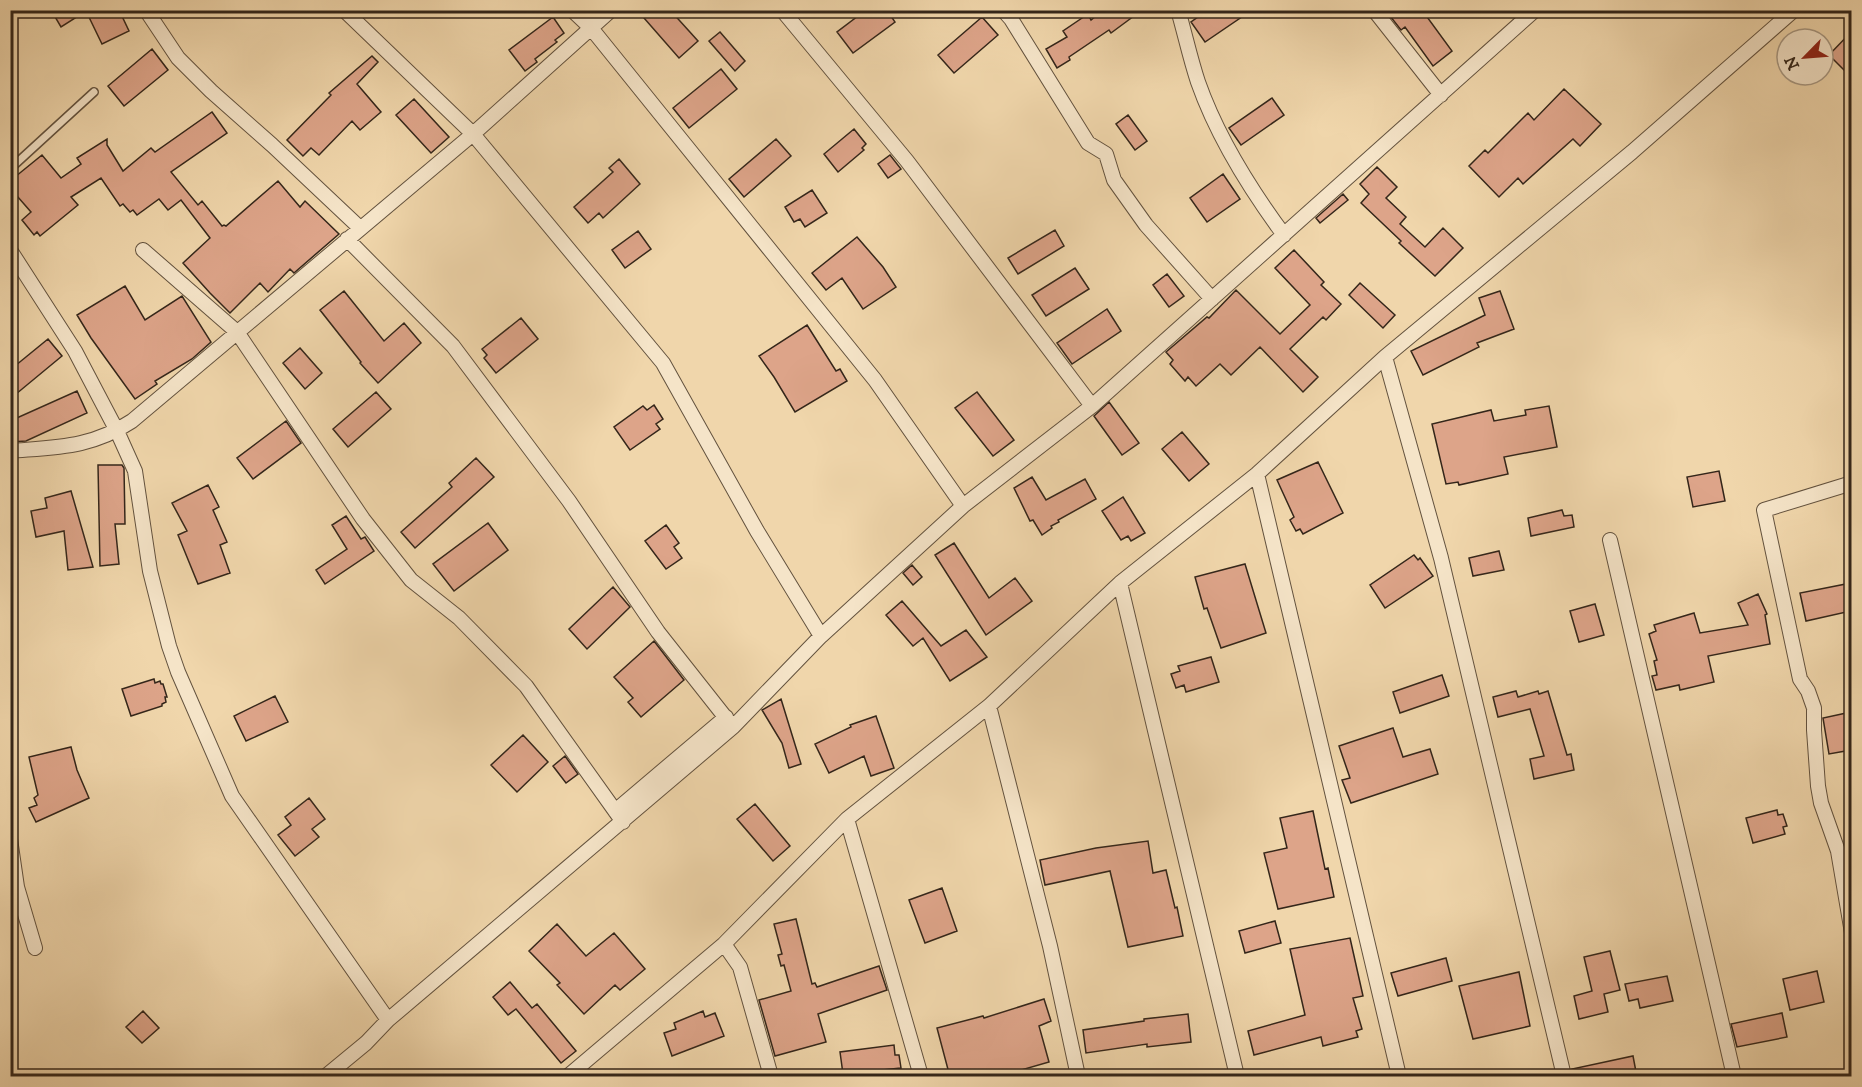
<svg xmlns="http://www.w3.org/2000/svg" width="1862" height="1087" font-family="'IM FELL DW Pica',serif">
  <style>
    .building { fill: #dda489; stroke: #34261a; stroke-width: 1.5 }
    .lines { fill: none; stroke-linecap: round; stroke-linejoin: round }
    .lane-casing { stroke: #63523e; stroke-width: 10 }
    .street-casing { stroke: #63523e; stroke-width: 16 }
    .lane { stroke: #f5e4c8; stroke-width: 7 }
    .street { stroke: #f5e4c8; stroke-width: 14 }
  </style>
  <rect width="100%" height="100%" fill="#f0d6ab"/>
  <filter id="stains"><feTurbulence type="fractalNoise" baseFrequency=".00333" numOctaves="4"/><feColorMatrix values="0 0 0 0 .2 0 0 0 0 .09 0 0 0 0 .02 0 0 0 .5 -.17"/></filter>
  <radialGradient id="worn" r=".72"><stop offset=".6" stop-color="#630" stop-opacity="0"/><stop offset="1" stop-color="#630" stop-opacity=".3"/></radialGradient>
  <path class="building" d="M51,10H119L129,31L102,44L86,11L61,27Z
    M637,10H670L698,41L679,58Z
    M866,10H887L895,22L853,53L837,32Z
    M1103,10H1142L1111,33L1109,30L1069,57L1070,60L1057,68L1046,49L1067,37L1063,31L1088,14L1091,20Z
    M1208,10H1252L1205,42L1191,22Z
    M1398,10H1422L1452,51L1433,66L1405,27L1401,30L1390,16Z
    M553,17L564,33L555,40L557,42L535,59L537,62L525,71L509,50Z
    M982,17L998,35L954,73L938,55Z
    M720,32L745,61L735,71L709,41Z
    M1851,32V63L1844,70L1829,55Z
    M152,49L168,70L124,106L108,86Z
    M372,56L378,62L357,84L381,112L360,130L352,121L319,155L311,148L303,156L287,140L331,95L329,93Z
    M721,69L737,89L689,128L673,108Z
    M1564,89L1601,124L1580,146L1573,139L1523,184L1518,178L1499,197L1469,166L1485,150L1488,153L1528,113L1534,120Z
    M1272,98L1284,115L1241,145L1229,128Z
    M414,99L449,137L431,153L396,115Z
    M212,112L227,133L171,172L198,205L202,201L222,226L224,225L226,226L278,181L300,207L305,201L339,234L294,273L290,269L268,292L260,283L230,313L210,293L183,263L210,238L181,200L168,210L159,199L137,215L133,210L130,212L123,204L120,206L101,178L71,197L78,205L40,236L37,232L34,235L22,220L31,212L10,188V181L42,155L61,178L81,164L77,158L107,139V145L123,171L151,148L155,152Z
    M1128,115L1147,141L1135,150L1116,124Z
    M854,129L866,144L862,148L864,150L838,172L824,154Z
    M776,139L791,156L744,197L729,179Z
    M890,155L901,169L888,178L878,164Z
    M619,159L640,184L603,218L599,213L588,223L574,207L613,172L609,168Z
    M1377,167L1397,187L1386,198L1406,217L1400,224L1425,247L1443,228L1463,248L1435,276L1399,243L1401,241L1361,203L1369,194L1360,184Z
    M1223,174L1240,199L1207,222L1190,198Z
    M812,190L827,213L805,227L800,219L794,222L785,207Z
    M1343,194L1348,200L1320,223L1316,218Z
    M1055,230L1064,246L1018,274L1008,258Z
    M638,231L651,249L625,268L612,250Z
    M857,237L883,267L896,287L863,309L842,278L826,290L812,273Z
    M1294,250L1324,282L1321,285L1341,304L1326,320L1323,317L1290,349L1318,377L1303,392L1260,347L1231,375L1220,364L1196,386L1188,377L1185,381L1170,364L1173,360L1166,352L1207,317L1209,318L1236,290L1280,334L1310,305L1275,268Z
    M1075,268L1089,289L1046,316L1032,295Z
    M1167,274L1184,296L1169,307L1153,285Z
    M1360,283L1395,315L1383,328L1349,295Z
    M125,286L145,320L182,296L211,342L192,359L155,381L157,384L135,399L91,338L77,315Z
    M344,291L384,341L404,323L421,343L378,383L360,363L361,362L320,310Z
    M1500,291L1514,329L1477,343L1479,347L1423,375L1411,351L1485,315L1479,298Z
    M1107,309L1121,331L1072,364L1057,343Z
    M521,318L538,339L496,373L484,358L487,355L482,349Z
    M807,325L836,371L840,369L847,381L795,412L774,377L759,356Z
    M48,339L62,356L10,399V370Z
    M300,348L322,373L305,389L283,363Z
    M77,391L87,413L26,441L10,442V421Z
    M376,392L391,409L348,447L333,429Z
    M977,392L1014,440L993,456L955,408Z
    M1109,402L1139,443L1122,455L1094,416Z
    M654,405L663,419L656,424L660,429L630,450L614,427L643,406L647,410Z
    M1549,406L1557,447L1504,457L1508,474L1459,485L1458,482L1446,484L1432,424L1491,410L1494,421L1526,415L1525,410Z
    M286,421L301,443L253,479L237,458Z
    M1182,432L1209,464L1189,481L1162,449Z
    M476,458L494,477L415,548L401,532L452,487L449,483Z
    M1318,462L1343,513L1303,534L1300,529L1296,531L1290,520L1294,517L1277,480Z
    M98,465H122L124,468L125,524H115L119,564L100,566Z
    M1719,471L1725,501L1693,507L1687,477Z
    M1032,477L1046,500L1085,479L1096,499L1058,520L1059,522L1051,526L1052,528L1042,535L1033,520L1030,521L1014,488Z
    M208,485L219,507L213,510L227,542L220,545L230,573L198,584L178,535L187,531L172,503Z
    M71,491L93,567L68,570L64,531L36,537L31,511L47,508L45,498Z
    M1123,497L1145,533L1131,541L1128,536L1121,540L1102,511Z
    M1562,510L1564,516L1572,515L1574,527L1531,536L1528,518Z
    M346,516L361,539L365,537L374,551L325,584L316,570L347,549L332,525Z
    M488,523L508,550L454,591L433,564Z
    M666,525L679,543L674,547L682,558L666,569L645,541Z
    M954,543L989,598L1015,578L1032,601L986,635L935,555Z
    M1499,551L1504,570L1473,576L1469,558Z
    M1414,555L1418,560L1420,558L1433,576L1385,608L1370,585Z
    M1245,564L1266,633L1221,648L1207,608L1204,609L1195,577Z
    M912,565L922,577L913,585L903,573Z
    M1851,583V611L1806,621L1800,593Z
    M613,587L630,607L587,649L569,629Z
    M1758,594L1767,614L1765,615L1770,644L1708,656L1714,682L1680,690L1679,685L1656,690L1652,676L1657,675L1654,661L1657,660L1649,634L1656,631L1654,625L1694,613L1700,633L1748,625L1738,603Z
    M902,601L941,646L966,630L987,657L950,681L923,638L913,646L886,615Z
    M1595,604L1604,635L1579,642L1570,611Z
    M654,641L684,680L641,717L628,702L633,698L614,677Z
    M1211,657L1219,682L1186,692L1184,685L1176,688L1171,674L1180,671L1178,666Z
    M1442,675L1449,696L1400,713L1393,692Z
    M154,679L155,683L160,681L161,684H163L167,697H165L166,702L162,704V706L131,716L122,689Z
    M1516,691L1518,697L1538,691L1539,694L1548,691L1567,755L1571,754L1574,770L1534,779L1530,759L1544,756L1530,709L1498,717L1493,697Z
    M275,696L288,722L246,741L234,716Z
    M781,699L801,764L789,768L782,743L762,710Z
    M1851,712V750L1829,754L1823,718Z
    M876,716L894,768L871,776L864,756L829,773L815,744L851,727L850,725Z
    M1393,728L1403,757L1430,749L1438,774L1351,803L1342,780L1350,778L1339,746Z
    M523,735L548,762L517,792L491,765Z
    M71,747L77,770L89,798L36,822L29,808L37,805L34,798L38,795L29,757Z
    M565,756L578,774L566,783L553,766Z
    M309,798L325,819L312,829L319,837L295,856L278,835L291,825L285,817Z
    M755,804L790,846L773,861L737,819Z
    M1777,810L1778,815L1783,814L1787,826L1783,827L1785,834L1753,843L1746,818Z
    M1313,811L1325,869L1328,868L1334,897L1278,909L1264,853L1287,848L1280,818Z
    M1148,841L1153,873L1166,870L1175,908L1177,907L1183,936L1128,947L1110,871L1045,885L1040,860L1096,848Z
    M942,888L957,931L925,943L909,900Z
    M796,919L812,984L815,983L817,987L879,966L887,990L818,1014L826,1042L775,1056L759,1000L791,991L784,965L781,966L778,955L782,954L774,924Z
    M1275,921L1281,943L1245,953L1239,931Z
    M557,924L586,956L614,933L645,969L620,990L615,985L584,1014L557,985L560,983L529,951Z
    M1350,938L1363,996L1353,998L1362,1029L1356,1031L1358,1037L1323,1046L1321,1037L1254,1055L1248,1031L1305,1015L1290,949Z
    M1610,951L1620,990L1604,994L1608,1012L1579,1019L1574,996L1592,991L1584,957Z
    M1446,958L1452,981L1398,996L1391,973Z
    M1817,971L1824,1002L1790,1010L1783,979Z
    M1519,972L1530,1026L1473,1039L1459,986Z
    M1667,976L1673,1001L1640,1008L1638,999L1629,1001L1625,984Z
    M510,982L532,1008L537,1004L576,1051L561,1063L516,1009L508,1015L493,997Z
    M1044,999L1051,1021L1039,1026L1049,1062L1011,1073L1010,1070L993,1077H950L937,1028L983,1016L984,1018Z
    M143,1011L159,1028L142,1043L126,1027Z
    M703,1011L705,1017L715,1013L724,1036L672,1056L664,1033L676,1029L674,1023Z
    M1782,1013L1787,1037L1737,1047L1731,1024Z
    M1188,1014L1191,1042L1147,1047V1044L1086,1053L1083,1030L1144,1021V1019Z
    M894,1045L895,1055H899L901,1068L843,1074L840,1052Z
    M1633,1056L1637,1077H1573L1572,1069Z"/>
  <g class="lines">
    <g class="lane-casing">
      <path id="lane" d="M10,169L94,92"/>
    </g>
    <g class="street-casing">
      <path id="street" d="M146,10L178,58L211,91L272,145L360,228
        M344,10L473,134L663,363L757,531L821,636
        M572,10L591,28L875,380L963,506
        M782,10L907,161L1092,406
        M1003,10L1011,19L1088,143L1106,154L1114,180L1146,225L1212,299
        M1178,10C1185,34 1190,58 1198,82C1217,136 1250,189 1284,235
        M1374,10L1441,95
        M347,239L453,346L569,501L658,632L733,727
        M10,250L75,351L117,431L135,471L150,571L169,646L178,672L232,796L388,1020
        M143,250L237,332L363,519L411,580L459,618L526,686L623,822
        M1385,357L1441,558L1564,1076
        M10,451C57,447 91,448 132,421L473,134L611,10
        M1257,474L1399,1076
        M1852,483L1764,510L1800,679L1808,691L1814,708V730L1818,786L1821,803L1838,851L1852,933
        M1610,540L1734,1076
        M1120,583L1237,1076
        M989,706L1050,946L1078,1076
        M615,811L726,717
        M847,819L921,1076
        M10,839L17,887L35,948
        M724,944L740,967L771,1076
        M326,1076L366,1043L388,1020L733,727L821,636L963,506L1092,406L1535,10
        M568,1076L724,944L847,819L989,706L1120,583L1257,474L1385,357L1632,152L1794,10"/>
    </g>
    <use href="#lane" class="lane"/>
    <use href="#street" class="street"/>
  </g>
  <rect width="1862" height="1087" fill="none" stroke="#f0d6ab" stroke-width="36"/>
  <rect x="12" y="12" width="1838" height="1063" fill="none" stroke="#34261a" stroke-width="3"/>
  <rect x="18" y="18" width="1826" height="1051" fill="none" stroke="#34261a" stroke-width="1.5"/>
  <g transform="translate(1805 57) rotate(245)"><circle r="28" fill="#f5e4c8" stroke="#a89882" stroke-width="1.5"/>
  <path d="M0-4.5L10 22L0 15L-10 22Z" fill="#8f2418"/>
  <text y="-9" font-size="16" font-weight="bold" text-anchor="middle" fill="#34261a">N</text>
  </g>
  <rect width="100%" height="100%" filter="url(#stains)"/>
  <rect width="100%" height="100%" fill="url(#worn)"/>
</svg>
